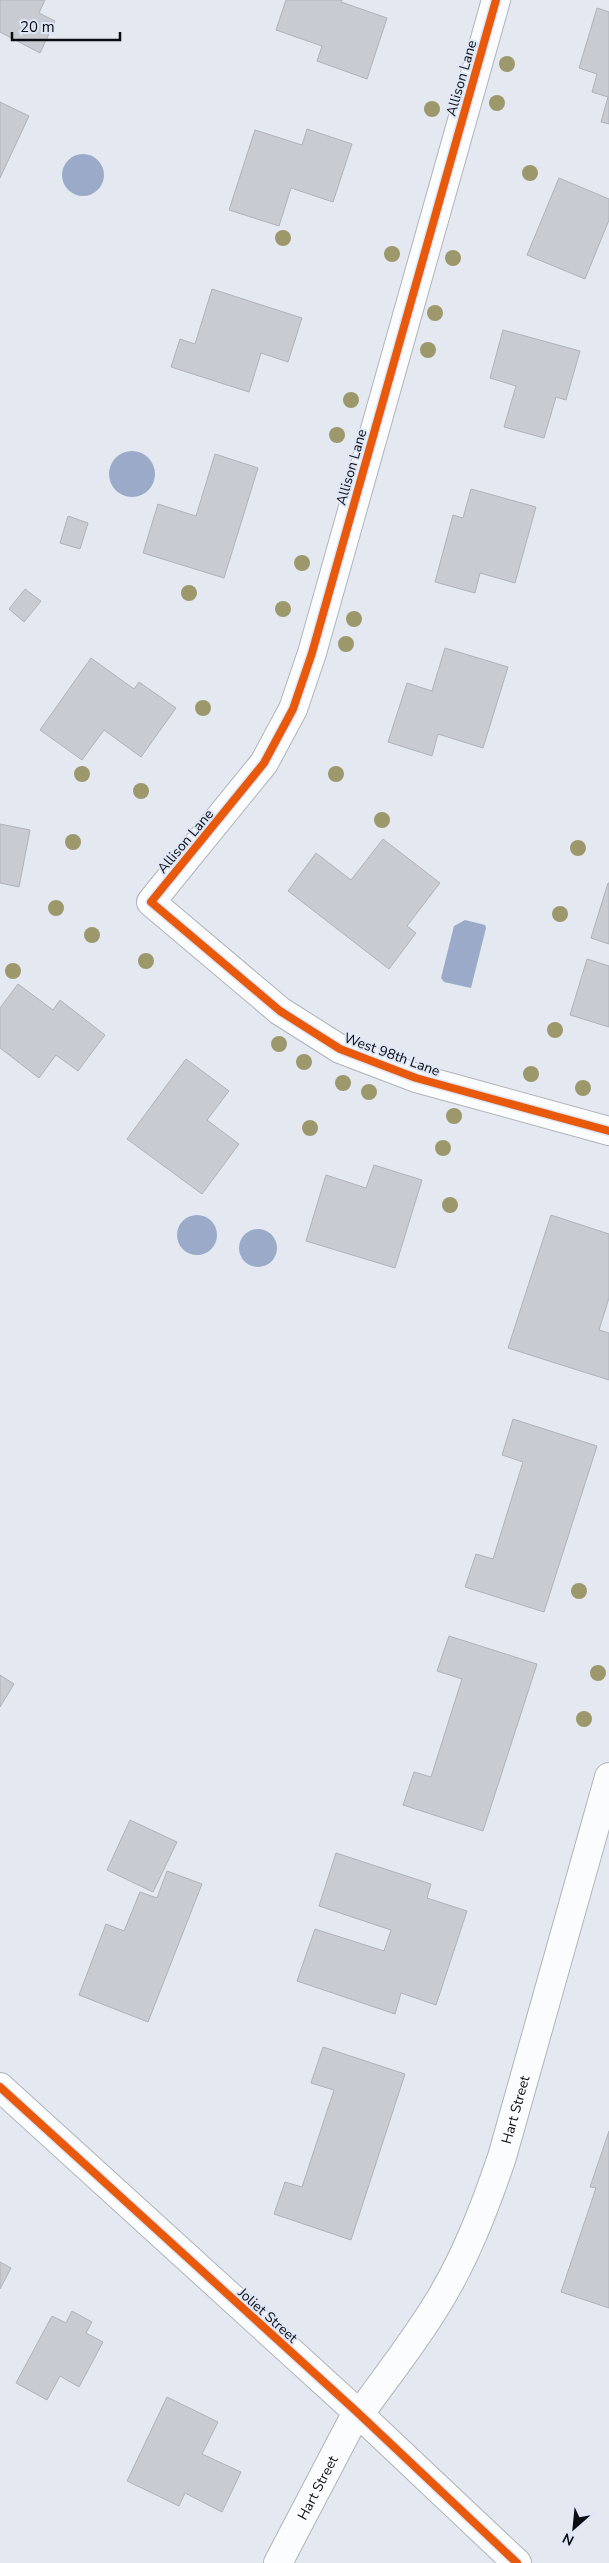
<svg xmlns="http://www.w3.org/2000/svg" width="609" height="2563" font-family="'Nunito Sans',sans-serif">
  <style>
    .water { fill: #9aaac8 }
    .building { fill: #c8ccd2; stroke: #afb2b9 }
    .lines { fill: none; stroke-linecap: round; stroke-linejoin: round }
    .minor-casing { stroke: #b0b3b9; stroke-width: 30 }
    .minor { stroke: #fbfcfd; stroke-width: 28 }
    .cycleway-casing { stroke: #dfe7f6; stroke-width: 11 }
    .cycleway { stroke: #e8590c; stroke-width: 8 }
    .tree { fill: #9c986c }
    .labels { text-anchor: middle; stroke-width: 4; stroke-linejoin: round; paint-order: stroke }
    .street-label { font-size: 14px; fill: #090c10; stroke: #dfe7f6 }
  </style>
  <rect width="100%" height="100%" fill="#e4e8f1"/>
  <path class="water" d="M62 175a21 21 0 1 1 42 0a21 21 0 1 1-42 0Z
    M109 474a23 23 0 1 1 46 0a23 23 0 1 1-46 0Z
    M465,920L485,925L486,928L471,988L444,982L441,978L454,926Z
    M177 1235a20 20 0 1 1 40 0a20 20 0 1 1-40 0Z
    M239 1248a19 19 0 1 1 38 0a19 19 0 1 1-38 0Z"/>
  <path class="building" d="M0,0H45L39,13L55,21L40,53L0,32Z
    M286,0H342L341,2L387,18L367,79L317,61L322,46L276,30Z
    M597,8L609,12V124L601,122L608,97L592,92L597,74L579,68Z
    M0,102L29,116L0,178Z
    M307,129L352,144L333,202L291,188L279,226L229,210L255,130L302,145Z
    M559,178L609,199V220L585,279L527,255Z
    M212,289L302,318L288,362L261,353L249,392L171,367L180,339L195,344Z
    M503,330L580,351L566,400L556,397L544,438L504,427L516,386L490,378Z
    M215,454L258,468L224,578L143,553L158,504L196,516Z
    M471,489L536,507L515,583L480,573L475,593L435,582L453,515L463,518Z
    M68,516L88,523L80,549L60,543Z
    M25,589L41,601L24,622L9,609Z
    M445,648L508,667L483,748L438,734L432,756L388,742L407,683L432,691Z
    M91,658L134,689L139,682L176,708L141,757L104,730L82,760L40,730Z
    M0,824L30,830L19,887L0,883Z
    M383,839L440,883L407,926L416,933L389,969L288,891L316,853L351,880Z
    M608,883H609V944L591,938Z
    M587,959L609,966V1027L570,1015Z
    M18,984L53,1010L60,1000L105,1035L78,1071L56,1055L39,1078L0,1048V1008Z
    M186,1059L229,1091L207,1120L239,1144L202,1194L127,1139Z
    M374,1165L422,1180L395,1268L306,1241L326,1175L366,1188Z
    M551,1215L609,1234V1298L599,1330L609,1333V1380L508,1348Z
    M513,1419L597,1446L544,1612L465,1587L476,1554L493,1559L523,1462L502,1455Z
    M449,1636L537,1664L483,1831L403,1805L414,1772L431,1777L462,1679L437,1671Z
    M0,1675L14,1684L0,1707Z
    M130,1820L177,1842L153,1892L107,1870Z
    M336,1853L431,1884L427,1898L467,1911L436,2005L401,1993L395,2014L297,1981L315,1929L384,1951L391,1930L319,1906Z
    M167,1871L202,1884L148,2022L79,1995L106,1924L124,1931L140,1892L157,1898Z
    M323,2047L405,2074L351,2240L274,2214L285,2182L302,2187L334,2090L311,2083Z
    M609,2131V2308L561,2292L596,2188L590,2187Z
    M0,2262L11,2268L0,2289Z
    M72,2311L92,2322L86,2333L103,2342L79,2387L60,2376L47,2400L16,2383L52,2316L66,2323Z
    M167,2397L218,2422L202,2454L241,2472L222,2512L185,2493L179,2506L127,2481Z"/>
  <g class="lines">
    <g class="minor-casing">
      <g id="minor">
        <path d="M496,0L312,653L293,709L264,763L151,902L280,1011L340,1049L416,1078L609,1131"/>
        <path d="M0,2087L357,2412L517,2563"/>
        <path id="s1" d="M359,2415C384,2380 411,2346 434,2309C464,2262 484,2210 502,2157L609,1777"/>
        <path id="s2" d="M278,2563L357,2412"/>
      </g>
    </g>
    <use href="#minor" class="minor"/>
    <g class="cycleway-casing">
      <path id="cycleway" d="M496,0L312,653L293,709L264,763L151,902L280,1011L340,1049L416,1078L609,1131
        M0,2087L357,2412L517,2563"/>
    </g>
    <use href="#cycleway" class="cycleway"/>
  </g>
  <g class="tree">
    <circle cx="507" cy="64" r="8"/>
    <circle cx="497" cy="103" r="8"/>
    <circle cx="432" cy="109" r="8"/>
    <circle cx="530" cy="173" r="8"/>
    <circle cx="283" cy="238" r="8"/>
    <circle cx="392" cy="254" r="8"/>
    <circle cx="453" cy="258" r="8"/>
    <circle cx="435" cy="313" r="8"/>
    <circle cx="428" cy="350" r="8"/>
    <circle cx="351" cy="400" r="8"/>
    <circle cx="337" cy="435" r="8"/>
    <circle cx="302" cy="563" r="8"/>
    <circle cx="189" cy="593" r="8"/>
    <circle cx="283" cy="609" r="8"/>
    <circle cx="354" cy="619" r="8"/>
    <circle cx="346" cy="644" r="8"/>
    <circle cx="203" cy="708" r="8"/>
    <circle cx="82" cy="774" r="8"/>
    <circle cx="336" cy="774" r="8"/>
    <circle cx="141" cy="791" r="8"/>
    <circle cx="382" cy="820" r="8"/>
    <circle cx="73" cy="842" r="8"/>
    <circle cx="578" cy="848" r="8"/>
    <circle cx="56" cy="908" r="8"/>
    <circle cx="560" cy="914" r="8"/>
    <circle cx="92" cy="935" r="8"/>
    <circle cx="146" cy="961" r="8"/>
    <circle cx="13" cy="971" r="8"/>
    <circle cx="555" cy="1030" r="8"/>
    <circle cx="279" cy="1044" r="8"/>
    <circle cx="304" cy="1062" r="8"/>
    <circle cx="531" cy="1074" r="8"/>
    <circle cx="343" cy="1083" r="8"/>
    <circle cx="583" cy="1088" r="8"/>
    <circle cx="369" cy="1092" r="8"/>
    <circle cx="454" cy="1116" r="8"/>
    <circle cx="310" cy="1128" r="8"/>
    <circle cx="443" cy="1148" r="8"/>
    <circle cx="450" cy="1205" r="8"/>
    <circle cx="579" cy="1591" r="8"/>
    <circle cx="598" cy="1673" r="8"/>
    <circle cx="584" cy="1719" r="8"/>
  </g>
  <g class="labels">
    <g class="street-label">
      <text transform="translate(461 78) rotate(-74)" y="5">Allison Lane</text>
      <text transform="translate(351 467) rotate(-74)" y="5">Allison Lane</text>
      <text transform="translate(185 841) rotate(-50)" y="5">Allison Lane</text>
      <text transform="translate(392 1054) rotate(20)" y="5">West 98th Lane</text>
      <text dy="5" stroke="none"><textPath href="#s1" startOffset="346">Hart Street</textPath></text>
      <text transform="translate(268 2315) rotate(42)" y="5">Joliet Street</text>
      <text dy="5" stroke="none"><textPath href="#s2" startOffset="85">Hart Street</textPath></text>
    </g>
  </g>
  <g transform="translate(574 2528) rotate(207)" stroke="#dfe7f6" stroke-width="4" paint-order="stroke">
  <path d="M0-4L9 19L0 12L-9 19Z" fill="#090c10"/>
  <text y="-8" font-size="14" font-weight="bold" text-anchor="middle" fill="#090c10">N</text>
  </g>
  <path d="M12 32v8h108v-8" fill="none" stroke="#090c10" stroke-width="2.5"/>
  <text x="20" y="32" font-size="15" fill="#090c10" stroke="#dfe7f6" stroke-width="4" paint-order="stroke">20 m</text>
</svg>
